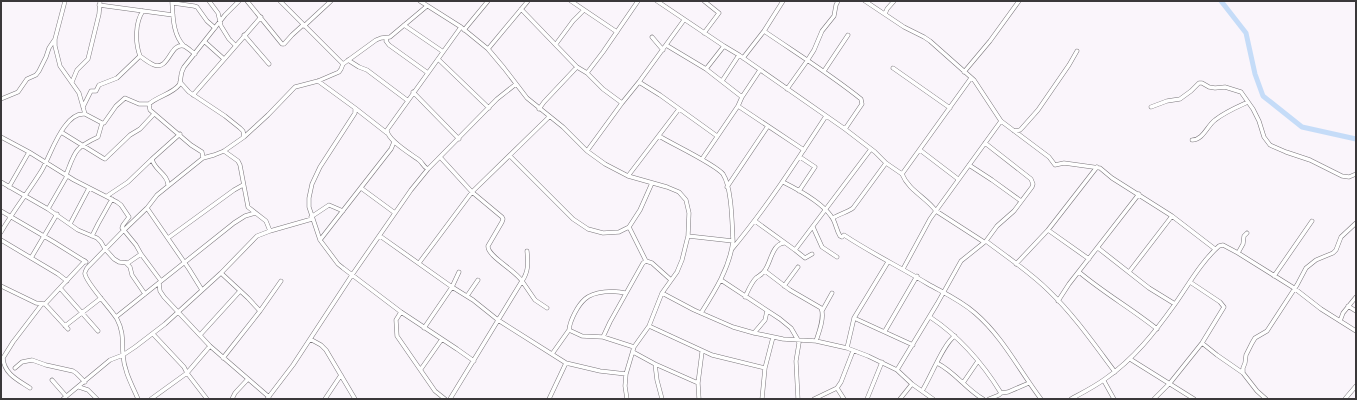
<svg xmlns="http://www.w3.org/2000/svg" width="1357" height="400" font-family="'Space Grotesk',sans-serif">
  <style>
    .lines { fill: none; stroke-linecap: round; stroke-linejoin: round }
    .river { stroke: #c5dcf8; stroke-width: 5 }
    .minor-casing { stroke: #7a767b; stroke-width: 4.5 }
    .minor { stroke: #fff; stroke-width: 3.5 }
  </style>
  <rect width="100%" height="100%" fill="#faf5fb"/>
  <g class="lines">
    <path class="river" d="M1221,1L1246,33L1255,74L1263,96L1302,127L1356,139"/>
    <g class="minor-casing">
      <path id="minor" d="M65,1L55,39V46L60,66L79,93L85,114
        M209,1L218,13L221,26L229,39L235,45
        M247,1L282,44H284L292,35L303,25
        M280,1L343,64
        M420,1L461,27L488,49L504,68L527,98L563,127L587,151L605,164L628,176L667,187L679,192L686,200L689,213L688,236L682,260L677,272L662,293L649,326L634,347L626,374L625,386L627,399
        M571,1L617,32
        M657,1L724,46L739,55L845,129L875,152L886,163L902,174
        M865,1L904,27L924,37L930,41L974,80L1001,121L1049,157L1055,165L1064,163L1100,168L1112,178L1172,216L1215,249
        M172,2C173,17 173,35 184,46
        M173,3L194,6L197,7L207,21L215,28
        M99,5L173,15
        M521,9L577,67L587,73L603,89L622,103
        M143,11C135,22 135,43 140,56C144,59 149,63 154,65C169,71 170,42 184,46C187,47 192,52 195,54
        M885,14L887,9L894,1
        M404,25L442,51
        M304,26L331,1
        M464,30L488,1
        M764,31C796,53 830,74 861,99L862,104L845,129
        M704,33L719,13L704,1
        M244,35L269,64
        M652,37L663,50
        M387,38L386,41L389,45L428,73
        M205,42L224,59
        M556,44L573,21L584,10
        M666,45L706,69L742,97
        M488,49L528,1
        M743,58L764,31L783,1
        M438,59L489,108
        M348,60L359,67L367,70L407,100
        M893,68L950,108
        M706,69L724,46
        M824,71L848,35
        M964,72L990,41L1019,1
        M587,73L603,52L638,1
        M971,78L902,174C909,191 926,197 936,211L984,242
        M318,81L355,108V113L320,167L312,184L309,198V207L320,240L338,264L343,268L401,312L457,349L474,361
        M722,81L739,55
        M72,82L77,70L88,59L99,14L100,1
        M180,82L189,92L225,116L240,128L243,131L244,137
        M639,82L660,95L717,136
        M787,89L807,61L814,50L822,31L834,16L836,5L838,1
        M413,92L459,139
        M193,95L261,17
        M1,99L18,92L27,79L36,75L39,71L46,57L49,48L55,39
        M738,106L804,150
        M83,107L91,91H96L99,85L117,78L140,56
        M1151,107L1167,101L1180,99L1191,91L1199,83H1202L1209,87L1215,88L1225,87L1241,92L1253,109L1259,121L1264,137L1270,145L1286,152L1310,160L1342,176L1349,177L1356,174
        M355,108L387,133
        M539,109L544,102L577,67
        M1014,131L1020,130L1022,128L1038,110L1069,65L1077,51
        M61,132L103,158L105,159L130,135L140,129L154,114
        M659,136C672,144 715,164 723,174C732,188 732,224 733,241C730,267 715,291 701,313
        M1,137L29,152L74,180L117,202L121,205L129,217L123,225L122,228L136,245L141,254L161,281
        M1192,140C1203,140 1207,126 1215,120C1225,112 1237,107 1248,102
        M920,150L958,179
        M224,151L238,161L240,165L248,207L266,221L270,231
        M587,151L622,103L639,82L684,20
        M510,156L573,219L588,229L603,233L619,232L629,227L640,210L652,183
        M440,157L472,192L502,217L503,219L502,222L488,246C487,256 515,270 522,281L450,399
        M203,158L214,155L224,151L244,137L268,115L295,87L318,81L339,72L341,69L343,64L376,40L381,38L390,37L427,6
        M702,159L738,106L742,97L760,70
        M969,165L992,180L1021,201
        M428,169C423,167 423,163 419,160C411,154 387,140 387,130L461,27
        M66,175C75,152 74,148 98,137L102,123
        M628,176L679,109
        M1,182L48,209L78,230L97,238L101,242L105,249L114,259L119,262L128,263L141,254
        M783,182C797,189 822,203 831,216C836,222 836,230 840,236L842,237L844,235C871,253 900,267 928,284C944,293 960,300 975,313C1003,337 1019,370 1041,399
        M168,185C168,174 154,170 152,159L180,134
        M9,187L29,152
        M727,187L768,126
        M361,188L395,213
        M799,191L815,167L800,157
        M107,196L128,182L152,159
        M147,208L189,269L202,290
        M48,209L67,176
        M1,211L54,242L86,262
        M311,217L329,205L343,211
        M833,218C839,214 848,212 853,208L886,163
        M755,221L795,250L871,149
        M70,224L89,188
        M629,227L646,261
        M813,227L822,247L837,257
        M1048,230L1097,167
        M1,232C14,210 29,191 42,170C50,155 55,139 65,126C70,119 77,113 85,114L102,123H104L116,106L125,98L139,104H149
        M92,236L98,224L112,199
        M380,236L452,287L473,300L498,320L566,363L600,371L626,374
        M688,236L733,241
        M168,238L234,190L243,185
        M1,240L58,274L67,281
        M320,240L391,149L394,142
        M986,241C1007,257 1030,272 1049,291C1074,315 1094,344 1115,372
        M1098,248L1149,288L1175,304
        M732,249C767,207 796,162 826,116
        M795,250L805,258L812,254
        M527,251C528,262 529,271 522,281L535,300L547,308
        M1238,253L1243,244L1244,236L1247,233
        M31,258L57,214
        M126,263L130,267L132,275L145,294
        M419,263L472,192L549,117
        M1016,264L1048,230L1089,259
        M903,269L930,219L1001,121
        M765,271L790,290L821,308C825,317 819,332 816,341
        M1079,272C1104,293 1132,309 1157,329
        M1129,272L1172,216
        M221,273L248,298L260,311
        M1274,276L1312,221
        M721,280L780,319L791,328L798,340L799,343L796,361L798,399
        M159,283L160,291L164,297L210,346L269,397
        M1,286L36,303L45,304L85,261
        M784,286L798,267
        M60,288L98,331
        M662,293L694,310L733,327L754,333L783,339L816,341L847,348L868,356L897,370L912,384L933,399
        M467,296L478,280
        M745,297C748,291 751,283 756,278C760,275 763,274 765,270C771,262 772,244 784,243
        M1058,301L1069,284L1139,194
        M45,304L68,329
        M1348,306L1356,311
        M822,311L832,293
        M401,312L396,320L397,336L435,391L445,399
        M116,317L234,223L245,216L255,213
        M930,317C960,337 982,362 1001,393L999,395L989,399
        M854,318L913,345
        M1340,321L1343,313L1356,297
        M65,326L101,298
        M649,326L712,355L765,368
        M424,328L452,287L459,272
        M569,330C570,320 578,305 585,299C594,291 615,290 625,293
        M885,331L917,276
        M754,333L765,320L767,311
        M153,334L184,367L187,373L207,399
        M200,335L240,291
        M603,337L610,322L643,263L646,261L652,263L671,280
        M310,339L321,345L326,350L355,399
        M1202,343L1217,355L1243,373L1257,391L1266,399
        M847,348L854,318L888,262
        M633,352L655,364L698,383
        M552,354L569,330L582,336L603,337L634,347
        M223,358L260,311L281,281
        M1130,359L1194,399
        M937,363C955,372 966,389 983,399
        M655,364L657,380L662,399
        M15,368L22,362L32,360L46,365L73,371L76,373L85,382
        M421,369L442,339
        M897,370L937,304L961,261L986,241L997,226L1014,211L1032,187L1033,184L1031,179L985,143
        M1243,373V368L1245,363L1246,355L1252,343L1255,338L1267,331L1297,285L1306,268L1316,260L1333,253L1336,250L1341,237L1356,223
        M52,380L66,396
        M1104,381L1114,399
        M963,383L978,361
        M79,387L88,390L97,399
        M30,388C18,380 4,374 3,358L13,342L42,304
        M837,388L844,399
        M922,391C930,379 944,342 955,336
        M1001,393L1008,392L1029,383
        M63,399L110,360L123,355L135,347L165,324L221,273L257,236L270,231L312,219
        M138,399C132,385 124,371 123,355C122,342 124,332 117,319C112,310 86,283 85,274C84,273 86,270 87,268L124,230L147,208L157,195L203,158L202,152L191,145L150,110L149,104C158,96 172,94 179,85C182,81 179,75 184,67L225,15L239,1
        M151,399L187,373L210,346
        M232,399L235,393L248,379
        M267,399L293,365L352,275L411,190L428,169L497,99L516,84
        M325,399L341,375
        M549,399L566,363
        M699,399L698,383L702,352
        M762,399L765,368L773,337
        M814,399L837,388L841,382L853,351
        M867,399L882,362
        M900,399L912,384
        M1071,399C1082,393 1094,387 1105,379C1134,359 1155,332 1175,304C1189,284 1201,262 1219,246L1223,245L1238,253L1294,288L1321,309L1356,331
        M1154,399L1170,383L1202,343L1224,307L1220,302L1190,282
        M1345,399L1356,386"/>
    </g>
    <use href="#minor" class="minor"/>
  </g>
  <rect width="1357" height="400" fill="none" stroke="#3a383a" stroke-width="4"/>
</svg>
